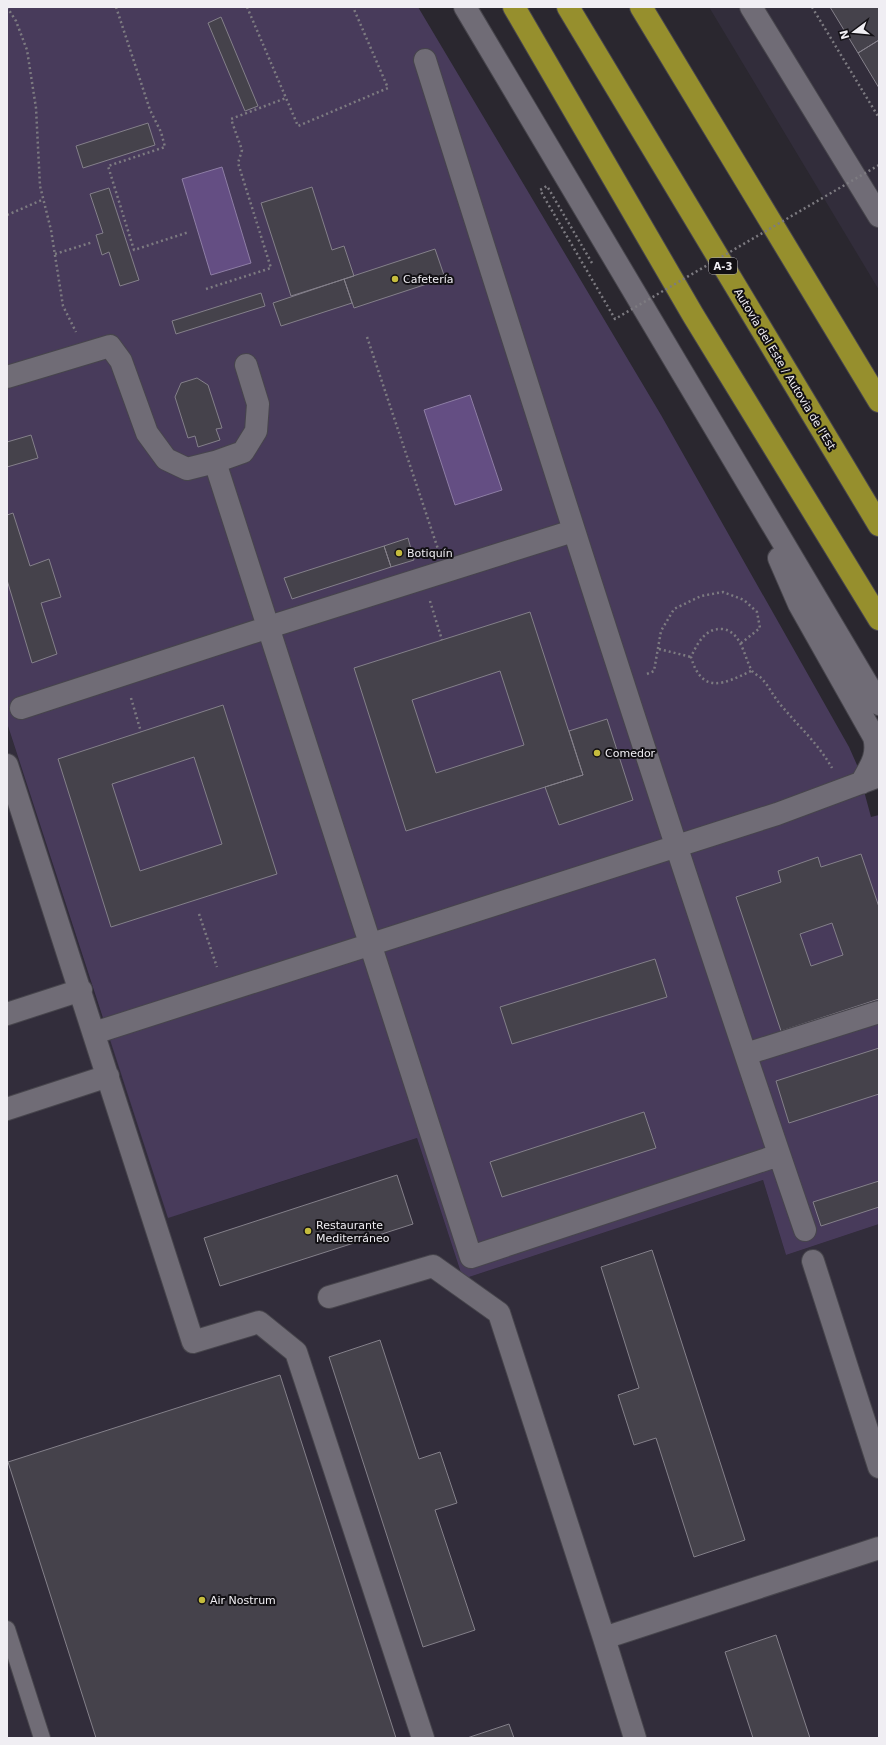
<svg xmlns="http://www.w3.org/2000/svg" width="886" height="1745" font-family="'DejaVu Sans',sans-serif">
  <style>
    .built { fill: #322d3b }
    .green { fill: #483b5b }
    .water { fill: #644e83; stroke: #8e7ea5 }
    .building { fill: #45424b; stroke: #84808a; fill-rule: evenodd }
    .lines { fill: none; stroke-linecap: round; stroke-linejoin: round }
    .service-casing { stroke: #47454c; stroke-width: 18 }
    .minor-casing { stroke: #47454c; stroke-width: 24 }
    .tertiary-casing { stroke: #47454c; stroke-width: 24 }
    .motorway-casing { stroke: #47454c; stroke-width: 24 }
    .path { stroke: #7d7b81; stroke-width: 2.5; stroke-dasharray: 2 3; stroke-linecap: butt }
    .service { stroke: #706c76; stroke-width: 16 }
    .minor { stroke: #706c76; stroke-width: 22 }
    .tertiary { stroke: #706c76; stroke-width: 22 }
    .motorway { stroke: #968f2d; stroke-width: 22 }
    .path-bridge { stroke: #7d7b81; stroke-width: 2.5; stroke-dasharray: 2 3; stroke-linecap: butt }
    .poi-dot { fill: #c5bc3d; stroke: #121014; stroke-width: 1.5 }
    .labels { text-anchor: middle; stroke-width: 4; stroke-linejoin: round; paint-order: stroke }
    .shield { fill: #121014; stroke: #adabb0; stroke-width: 1 }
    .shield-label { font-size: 10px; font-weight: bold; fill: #f0eef3 }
    .poi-label { font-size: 11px; fill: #f0eef3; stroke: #121014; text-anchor: start }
    .street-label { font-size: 11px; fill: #f0eef3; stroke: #121014 }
  </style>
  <rect width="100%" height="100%" fill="#2a272f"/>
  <path class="built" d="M709,7H879V290Z
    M7,723L106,1029L187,1212L417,1138L463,1279L763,1180L786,1255L879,1224V1738H7Z"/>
  <path class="green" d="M7,7H418L661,415L849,747L857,765L871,817L879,815V1224L786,1255L763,1180L463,1279L417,1138L168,1218L7,723Z"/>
  <path class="water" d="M222,167L251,263L211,275L182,179Z
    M470,395L502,490L455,505L424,410Z"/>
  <path class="building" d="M830,7H879V40L858,53Z
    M221,17L258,106L245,111L208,23Z
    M879,40V88L858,53Z
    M148,123L155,145L83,168L76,146Z
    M312,187L332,250L344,246L354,276L291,296L261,203Z
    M109,188L139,280L120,286L109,252L102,255L96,235L103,233L90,194Z
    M435,249L445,278L354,308L344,279Z
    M344,279L352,303L281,326L273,303Z
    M261,293L265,306L176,334L172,321Z
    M197,378L208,385L222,428L216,429L220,440L198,447L195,436L188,438L175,397L181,383Z
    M31,435L38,458L7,467V442Z
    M13,513L30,566L49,559L61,597L41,603L57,654L32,663L7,580V515Z
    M408,538L414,560L391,567L384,546Z
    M384,546L391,567L292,599L284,578Z
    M530,612L583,775L406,831L354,668ZM500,671L524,745L436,773L412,700Z
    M223,705L277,874L111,927L58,759ZM194,757L222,844L140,871L112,784Z
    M607,719L633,800L559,825L545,787L583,775L569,731Z
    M861,854L879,907V999L781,1031L736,897L781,882L778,871L818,857L821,867ZM832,923L843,955L811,966L800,934Z
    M655,959L667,997L512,1044L500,1007Z
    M879,1048V1094L789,1123L776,1081Z
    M644,1112L656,1148L502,1197L490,1162Z
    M397,1175L413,1224L220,1286L204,1238Z
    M879,1181V1207L821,1226L813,1202Z
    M652,1250L745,1540L694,1557L656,1438L634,1445L618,1395L639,1388L601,1267Z
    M380,1340L419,1459L440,1452L457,1503L435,1510L475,1630L423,1647L329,1357Z
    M280,1375L396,1738H96L8,1462Z
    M776,1635L810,1738H753L725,1652Z
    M509,1724L514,1738H467Z"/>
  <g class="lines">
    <g class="service-casing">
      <path id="service" d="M7,1629L42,1738"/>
    </g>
    <g class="minor-casing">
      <path id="minor" d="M465,7L879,704
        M425,60C548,451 672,842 805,1230
        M7,377L110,346L121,361L147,433L166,459L187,469L215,462L243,452L256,431L258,404L246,365
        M215,462L471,1257L779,1155
        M779,558L799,604L874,737C879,756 870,767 861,783
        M21,708L269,627L573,531
        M7,765L193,1342L259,1322L296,1352L423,1738
        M7,1014L81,990
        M94,1033L777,814L879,776
        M746,1054L879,1012
        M7,1109L108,1076
        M813,1261L879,1467
        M329,1297L433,1266L499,1313L604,1638L635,1738
        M604,1638L879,1548"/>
    </g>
    <g class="tertiary-casing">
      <path id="tertiary" d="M751,7L879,216"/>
    </g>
    <g class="motorway-casing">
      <path id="motorway" d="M514,7L693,315L879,619
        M568,7L879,525
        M641,7L879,401"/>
    </g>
    <path class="path" d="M7,7L16,21L27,50L36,108L40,186L51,230L63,306L76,332
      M116,7L150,110L161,132L165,147L108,166L134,250L189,232
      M247,7L298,126L388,88L353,7
      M812,7L879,118
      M7,215L42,200
      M55,254L93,242
      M206,289L271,268L238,163L242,150L231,119L286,98
      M367,337L438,549
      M430,601L442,640
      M659,649L691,657
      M751,671C724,684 702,695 691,657C697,644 705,628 722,629C741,631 744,656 751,669C753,674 759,675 762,679C769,686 773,696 780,704C797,725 818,743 832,768
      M647,674L654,671L661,631L674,609L701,596L723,592L744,600L757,612L760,628L740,644
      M131,698L141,732
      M199,914L217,967"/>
    <use href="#service" class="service"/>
    <use href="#minor" class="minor"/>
    <use href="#tertiary" class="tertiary"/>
    <use href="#motorway" class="motorway"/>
    <path class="path-bridge" d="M592,263L547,186L540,190L615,319L879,165"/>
  </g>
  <g class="poi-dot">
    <circle cx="395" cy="279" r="4"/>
    <circle cx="399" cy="553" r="4"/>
    <circle cx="597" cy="753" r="4"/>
    <circle cx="308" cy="1231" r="4"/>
    <circle cx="202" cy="1600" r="4"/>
  </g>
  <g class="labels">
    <rect class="shield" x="709" y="258" width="28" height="16" rx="3"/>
    <g class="shield-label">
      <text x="723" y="270">A-3</text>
    </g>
    <g class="poi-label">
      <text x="403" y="283">Cafetería</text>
      <text x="407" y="557">Botiquín</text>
      <text x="605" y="757">Comedor</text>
      <text x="316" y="1229">Restaurante<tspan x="316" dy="13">Mediterráneo</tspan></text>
      <text x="210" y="1604">Air Nostrum</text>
    </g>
    <g class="street-label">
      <text transform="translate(785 369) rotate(59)" y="4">Autovía del Este / Autovia de l'Est</text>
    </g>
  </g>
  <rect width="886" height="1745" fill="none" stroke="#f0eef3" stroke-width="16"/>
  <g transform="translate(854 32) rotate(254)" stroke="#121014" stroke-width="3" paint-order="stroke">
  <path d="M0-3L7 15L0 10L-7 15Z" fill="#f0eef3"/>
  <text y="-6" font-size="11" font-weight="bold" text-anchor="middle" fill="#f0eef3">N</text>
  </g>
</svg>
